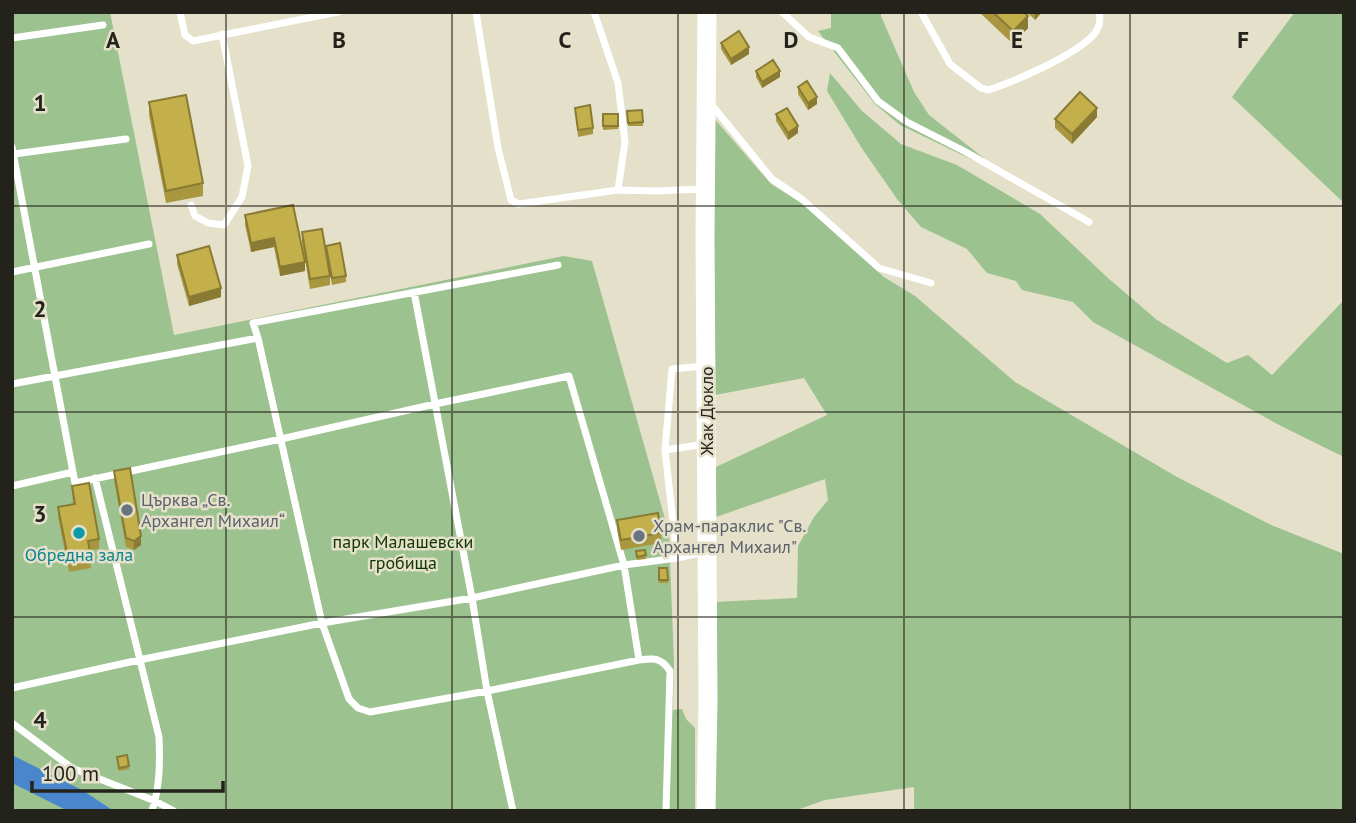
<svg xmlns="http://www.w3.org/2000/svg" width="1356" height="823" font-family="'PT Sans',sans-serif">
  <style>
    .green { fill: #9bc28f }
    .water { fill: #4a86cb }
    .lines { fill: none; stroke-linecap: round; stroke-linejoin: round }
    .lane { stroke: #fff; stroke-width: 7 }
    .secondary { stroke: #fff; stroke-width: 19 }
    .wall { fill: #a99740 }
    .shaded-wall { fill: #897b34 }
    .building { fill: #c4b04b; stroke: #897b34; stroke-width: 2 }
    .grid { fill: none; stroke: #24231b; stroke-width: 2; stroke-opacity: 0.55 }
    .worship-dot { fill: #6b7280; stroke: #e4e0ca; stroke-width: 2.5 }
    .culture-dot { fill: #0f9aa8; stroke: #e4e0ca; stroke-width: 2.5 }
    .labels { text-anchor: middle; stroke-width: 5; stroke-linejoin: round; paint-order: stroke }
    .street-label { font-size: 18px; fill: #24231b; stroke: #e4e0ca }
    .worship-label { font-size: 18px; fill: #5b616d; stroke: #e4e0ca; text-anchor: start }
    .park-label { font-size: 18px; fill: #0f3500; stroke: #e4e0ca }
    .culture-label { font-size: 18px; fill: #0d838f; stroke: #e4e0ca }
    .grid-label { font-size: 23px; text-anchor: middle; font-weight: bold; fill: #24231b; stroke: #e4e0ca; stroke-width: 5; stroke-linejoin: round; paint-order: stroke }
  </style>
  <rect width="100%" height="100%" fill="#e4e0ca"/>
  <path class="green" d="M12,12H110L174,335L564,256L592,261L669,533L674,664L673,710L682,709L686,719L695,728V811H12Z
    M831,12H881V16L914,92L929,115L990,163L985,166L900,125L875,104L818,31L831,28Z
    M1295,12H1344V203L1232,97Z
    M830,73L862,111L901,144L957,165L1040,214L1109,279L1157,320L1227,363L1248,355L1272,375L1344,300V457L1281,426L1093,322L1073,302L1022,290L1016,281L987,273L967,249L921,227L897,199L861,147L827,91Z
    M713,117L771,184L803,204L884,277L915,296L1015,382L1177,477L1271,525L1344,554V811H914V787L825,800L794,811H712L714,602L797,598L798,546L814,517L828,500L825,479L716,517V467L827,415L804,378L715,395Z"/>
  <path class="water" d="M12,755L82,790L114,811H68L12,783Z"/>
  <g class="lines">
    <path class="lane" d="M180,12L185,35L193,41L338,12
      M476,12L498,148L511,200L519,204L618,190L655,191L702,189
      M594,12L618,83L625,142L618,190
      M782,12L809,37L838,48L878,101L907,122L964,151L1089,222
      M921,12L950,64L981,88L989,90C1017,80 1077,55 1095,33C1100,26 1101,20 1099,12
      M12,38L103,25
      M711,104L772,179L803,200L879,268L931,283
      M12,147L75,483L281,439L435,404L569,376L624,565L639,660
      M14,154L126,139
      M191,205L195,216L208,223L224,225L242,197L248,166L222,34
      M558,265L253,323L258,338L322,623L349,699L358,708L370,712L487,691L639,660C654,658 661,657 670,671L666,811
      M12,272L149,244
      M414,292L472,598L487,691L513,811
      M12,384L258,338
      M665,450L706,444
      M95,478L159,737C160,762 160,786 152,811
      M12,486L73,472
      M677,558L665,450L672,369L705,366
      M12,688L139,660L322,623L472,598L624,565L677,558L705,552
      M12,723L72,768L155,801L174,811"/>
    <path class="secondary" d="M706,811L708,700L705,237L707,12"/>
  </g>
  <path class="wall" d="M979,12H1024L1028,28L1013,44Z
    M1027,12H1042L1035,20Z
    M721,43L749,54L731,65L721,49Z
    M756,71L780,77L762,88L756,77Z
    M798,87L817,104L808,110L798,94Z
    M149,102L203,183V196L166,203L149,115Z
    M575,108L593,128V134L578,137Z
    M642,110L643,126H628L627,111Z
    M603,114H618V129L603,130Z
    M776,114L798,133L788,140L776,121Z
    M1097,117L1072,144L1055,128V119Z
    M293,205L305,271L280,276L274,247L251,252L245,225V215Z
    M302,232L330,276V285L310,289L302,242Z
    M326,246L346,276V282L332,285L326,252Z
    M177,255L221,297L189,306L177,264Z
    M114,471L141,545L134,550L126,547L114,480Z
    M72,486L99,539V549L89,550L91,568L69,572L58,517V507L73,504Z
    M617,520L661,533V543L621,550L617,530Z
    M636,551L646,555V559L637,560Z
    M659,568H667L668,583H659Z
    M117,760L129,766V769L119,771Z"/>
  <path class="shaded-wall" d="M1035,12H1042L1035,20Z
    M1028,16V28L1013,44V31Z
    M749,47V54L731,65V59Z
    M780,71V77L762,88V82Z
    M817,97V104L808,110V103Z
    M1097,108V117L1072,144V134Z
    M798,126V133L788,140V133Z
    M274,238V247L251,252V243Z
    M305,262V271L280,276V267Z
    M221,288V297L189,306V297Z
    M141,536V545L134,550V541Z"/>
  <path class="building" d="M993,12H1024L1028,16L1013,31Z
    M739,31L749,47L731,59L721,43Z
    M773,60L780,71L762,82L756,71Z
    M807,81L817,97L808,103L798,87Z
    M1080,92L1097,108L1072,134L1055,119Z
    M186,95L203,183L166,191L149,102Z
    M590,105L593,128L578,130L575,108Z
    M787,108L798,126L788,133L776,114Z
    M642,110L643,122L628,123L627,111Z
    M603,114H618V126H603Z
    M293,205L305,262L280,267L274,238L251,243L245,215Z
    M322,229L330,276L310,279L302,232Z
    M340,243L346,276L332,278L326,246Z
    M209,246L221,288L189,297L177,255Z
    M130,468L141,536L134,541L126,538L114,471Z
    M89,483L99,539L88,541L91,558L69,563L58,507L75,504L72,486Z
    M658,513L661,533L621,540L617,520Z
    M645,550L646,555L637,557L636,551Z
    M659,568H667L668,580H659Z
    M127,755L129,766L119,768L117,757Z"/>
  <path class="grid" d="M226,12V811M452,12V811M678,12V811M904,12V811M1130,12V811M12,206H1344M12,412H1344M12,617H1344"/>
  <g class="worship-dot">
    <circle cx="127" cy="510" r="7"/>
    <circle cx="639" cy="536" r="7"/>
  </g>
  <circle class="culture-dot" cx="79" cy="533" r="7"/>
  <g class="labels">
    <g class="street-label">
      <text transform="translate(707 411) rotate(-90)" y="6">Жак Дюкло</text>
    </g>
    <g class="worship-label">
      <text x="141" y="506">Църква „Св.<tspan x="141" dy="21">Архангел Михаил“</tspan></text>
      <text x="653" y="532">Храм-параклис "Св.<tspan x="653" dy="21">Архангел Михаил"</tspan></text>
    </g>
    <g class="park-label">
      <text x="403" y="548">парк Малашевски<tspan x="403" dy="21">гробища</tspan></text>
    </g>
    <g class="culture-label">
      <text x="79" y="561">Обредна зала</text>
    </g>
  </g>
  <g class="grid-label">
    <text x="113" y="48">A</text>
    <text x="339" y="48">B</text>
    <text x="565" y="48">C</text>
    <text x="791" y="48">D</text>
    <text x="1017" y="48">E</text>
    <text x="1243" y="48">F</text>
    <text x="40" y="111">1</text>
    <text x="40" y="317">2</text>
    <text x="40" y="522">3</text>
    <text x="40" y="728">4</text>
  </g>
  <rect width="1356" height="823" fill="none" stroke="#24231b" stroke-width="28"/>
  <path d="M32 781v10h191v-10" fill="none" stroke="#24231b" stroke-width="3.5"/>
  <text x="42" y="781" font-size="21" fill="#24231b" stroke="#e4e0ca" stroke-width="5" paint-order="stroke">100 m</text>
</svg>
